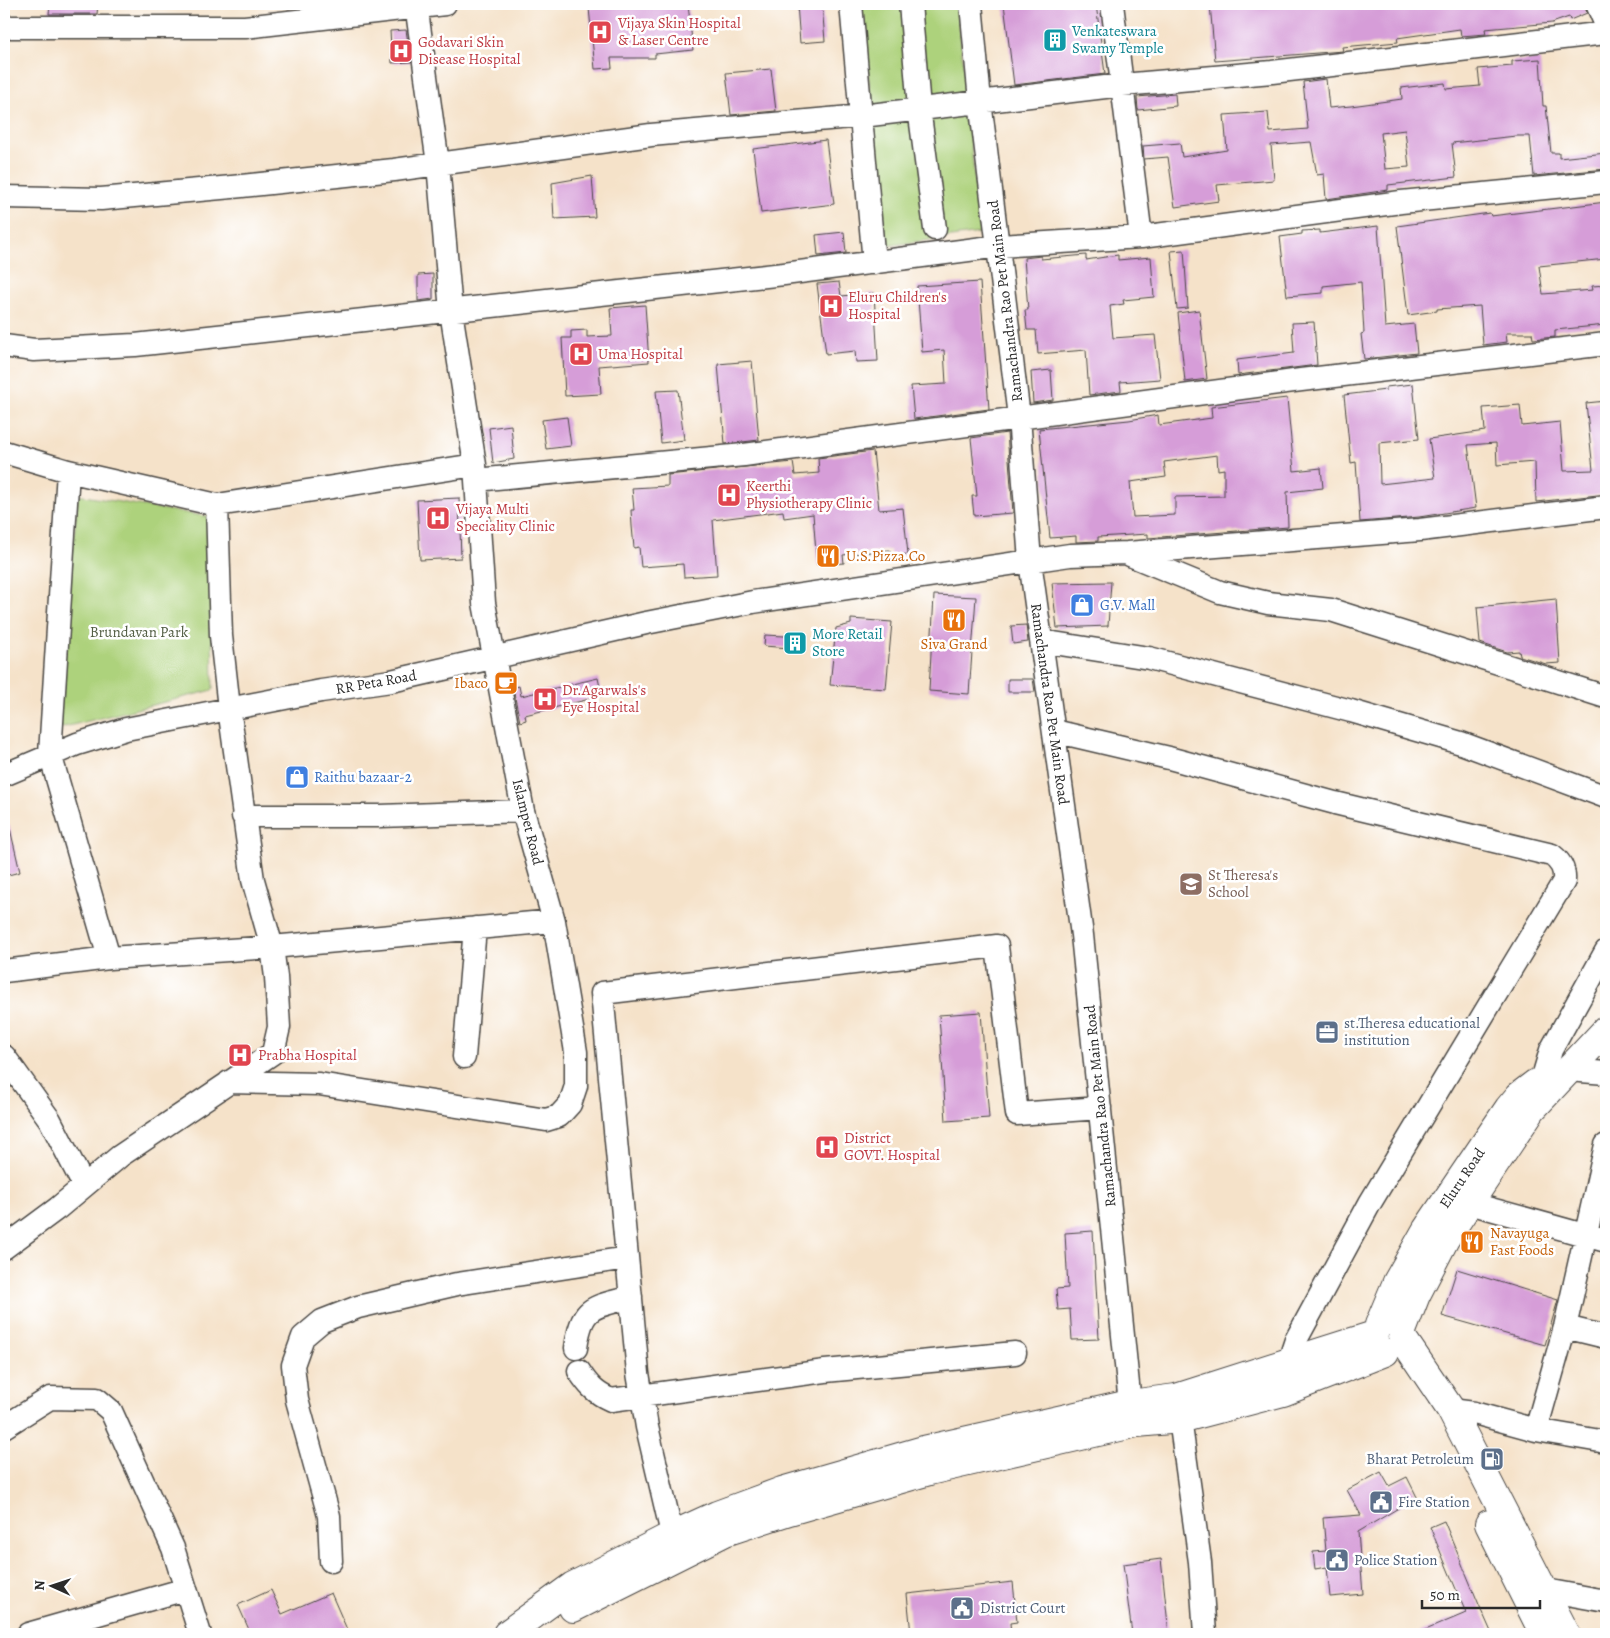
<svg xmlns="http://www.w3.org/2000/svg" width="1610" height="1638" font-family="Alegreya,serif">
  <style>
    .green { fill: #add27c; stroke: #6c7e54 }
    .building { fill: #d69dd8; fill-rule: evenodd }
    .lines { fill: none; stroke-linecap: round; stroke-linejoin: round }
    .minor-casing { stroke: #494643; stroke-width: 25 }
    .major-casing { stroke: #494643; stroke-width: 30 }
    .minor { stroke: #fff; stroke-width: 22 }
    .major { stroke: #fff; stroke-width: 28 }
    .labels { text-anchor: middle; stroke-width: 5; stroke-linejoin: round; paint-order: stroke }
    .health-label { font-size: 15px; fill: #be3a42; stroke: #fff; text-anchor: start }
    .culture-label { font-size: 15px; fill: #0d838f; stroke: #fff; text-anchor: start }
    .street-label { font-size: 15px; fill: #2b2b2b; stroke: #fff }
    .food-label { font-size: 15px; fill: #c56008; stroke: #fff; text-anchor: start }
    .shop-label { font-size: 15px; fill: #366cbe; stroke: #fff; text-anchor: start }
    .park-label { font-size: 15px; fill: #525d43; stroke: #fff }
    .education-label { font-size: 15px; fill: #785e54; stroke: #fff; text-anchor: start }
    .service-label { font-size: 15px; fill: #4e5e75; stroke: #fff; text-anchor: start }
  </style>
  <rect width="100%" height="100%" fill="#fff"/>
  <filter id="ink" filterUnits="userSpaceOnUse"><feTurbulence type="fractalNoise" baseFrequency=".02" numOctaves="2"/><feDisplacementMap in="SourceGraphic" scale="10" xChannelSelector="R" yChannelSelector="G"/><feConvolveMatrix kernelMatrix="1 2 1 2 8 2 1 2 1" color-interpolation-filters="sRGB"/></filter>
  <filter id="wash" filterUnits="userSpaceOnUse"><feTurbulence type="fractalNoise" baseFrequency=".0096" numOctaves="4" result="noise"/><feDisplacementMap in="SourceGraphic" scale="20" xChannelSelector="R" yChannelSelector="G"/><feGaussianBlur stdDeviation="1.12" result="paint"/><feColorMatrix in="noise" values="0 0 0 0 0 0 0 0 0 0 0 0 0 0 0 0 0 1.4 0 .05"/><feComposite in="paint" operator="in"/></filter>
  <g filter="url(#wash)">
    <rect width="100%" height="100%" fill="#f5e2c9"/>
    <path class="green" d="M861,4H957L980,233L886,246Z
      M78,495L210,517L213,690L56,729Z"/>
    <g id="blocks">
      <path class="building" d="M50,4H98L97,14H49Z
        M631,4H651L652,6L688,4L693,50L655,54V58H611L612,68L595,69L589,8Z
        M797,4H822L825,41L800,43Z
        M1004,4H1096L1105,74L1014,85Z
        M1210,4H1584L1587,13L1570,20L1569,17L1552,23L1485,29L1486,34L1461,36L1460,29L1397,38L1398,42L1342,47L1343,51L1215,61Z
        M406,30L411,62L392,63L390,31Z
        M1540,59L1543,106H1546L1551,153H1559V158L1606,153V169L1534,176L1530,136H1516L1452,143L1456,177L1388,185V190L1326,199L1324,174L1317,175L1311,142L1271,145L1274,180L1217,185L1219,201L1175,207L1168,157L1144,159L1143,146L1180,143L1182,157L1227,150L1224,115L1268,112L1270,132L1308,129L1303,82L1326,79L1329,108L1351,106L1402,99L1401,88L1445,83L1446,89L1480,86L1478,69L1512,66V61ZM1405,130L1409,167L1385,169L1381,133Z
        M771,69L776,111L731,115L726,73Z
        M1175,94L1176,106L1138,110L1137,97Z
        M826,140L834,204L761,213L753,149Z
        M592,176L595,217L554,219L552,183Z
        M1606,202V259L1539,266L1543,294L1593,290L1592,286L1606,285V325L1555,330V337L1533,339L1532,333H1506L1507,342L1483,345L1480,306L1437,309V311L1408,315L1397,226L1490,213L1491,216Z
        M1378,226L1385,327L1414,324L1417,353L1364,359L1361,334L1364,333L1361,282L1323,286V293L1287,296L1280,237L1302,234V231L1320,230V233Z
        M844,232L846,253L818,256L816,235Z
        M1184,250L1188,308L1177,309L1171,251Z
        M1086,255V260L1118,255V260L1151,257L1154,297L1123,300L1124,304L1110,306L1113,338L1155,335L1160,379L1120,382L1121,391L1089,395L1086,350L1038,354L1036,330H1027L1025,310H1028L1024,258L1041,256V259Z
        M433,274V299L418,301V275Z
        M839,282L841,296L874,293L878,361L856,362L855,351L826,354L817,284Z
        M980,282L989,409L914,419L911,386L946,384L944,350L922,352L917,286Z
        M645,305L649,362L599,366L601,394L565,396L562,338H571V331L587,330V337L612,336L610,308Z
        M1199,310L1207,379L1185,382L1178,313Z
        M1314,322L1317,365L1238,375L1237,360L1294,353L1292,323Z
        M752,361L759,440L725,444L718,364Z
        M1051,370L1053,400L1033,403L1031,372Z
        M1413,384L1419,439L1379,443L1380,484L1435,478L1429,439L1485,431L1483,408L1520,405L1522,426L1560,422L1564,471L1593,470L1586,403L1606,401V494L1536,502L1535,462L1497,465L1496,443L1468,445L1476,508L1419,517L1360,522L1356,462L1351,463L1344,395L1386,390V387Z
        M678,390L684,440L661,443L656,391Z
        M1287,398L1294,471L1321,468L1323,488L1287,492L1288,527L1148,538V534L1098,537V541L1076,542V536L1050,538L1039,429L1129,420L1158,415L1159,425L1212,418L1211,407ZM1217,455L1218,470L1224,469V496L1175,497V515L1133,517L1130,482L1166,477L1164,462Z
        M567,417L571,446L546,449L542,420Z
        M511,425L514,459L493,463L489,428Z
        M1007,433L1013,513L974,516L972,496H977L971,438Z
        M873,451L879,510L903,508L908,554L891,556L890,550L843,555L844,563L817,565L813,514L784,518L783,511L713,520L717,575L684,577L683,564L641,567L639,547L634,548L632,526L631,510H634L632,488L668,486V475L793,462L795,475L819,473L818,458Z
        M459,498L461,558L420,560L417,500Z
        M1111,582L1108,626L1057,628L1052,583Z
        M934,595L976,597L969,694L929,691Z
        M1556,599L1560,663L1546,664L1520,656L1519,651L1507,652L1480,643L1477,607Z
        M851,619L892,622L886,689L830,685L836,628L851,624Z
        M1026,625L1028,642L1013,644L1011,626Z
        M765,635L804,637L802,649L764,646Z
        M598,678L602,696L525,715L526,720L520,722L513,688L519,686L521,696Z
        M1008,679H1033L1035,692H1008Z
        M9,824L20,872L4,876V825Z
        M981,1012L989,1118L946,1121L939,1015Z
        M1093,1231L1099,1339L1072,1340L1070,1309L1058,1310L1056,1289L1068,1288L1065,1233Z
        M1457,1269L1558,1300L1545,1345L1442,1316Z
        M1381,1472L1389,1486L1407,1477L1417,1497L1358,1532L1363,1594L1330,1597L1327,1567L1315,1569L1313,1552L1326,1551L1323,1518L1361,1515L1347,1490Z
        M1444,1521L1480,1607L1492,1634H1416L1466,1613L1430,1527Z
        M1161,1559L1169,1634H1132L1123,1564Z
        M1013,1582L1017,1622L1010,1623L1011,1634H972L971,1628L911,1634L907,1594Z
        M271,1590L282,1614L331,1593L349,1634H251L238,1605Z"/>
    </g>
  </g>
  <g filter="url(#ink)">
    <use href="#blocks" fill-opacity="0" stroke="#494643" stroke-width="1"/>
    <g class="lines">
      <g class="minor-casing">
        <path id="minor" d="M851,4L874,263
          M910,4L919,108L935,229
          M971,4L980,101L1019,417L1030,561L1082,935L1130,1404
          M1112,4L1141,237
          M1597,4L1606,25
          M4,27H245L445,4
          M4,197L101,199L232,187L394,170L651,135L862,116L1122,85L1272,72L1606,33
          M4,346L34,350L135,345L784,274L999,246L1141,237L1401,202L1606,182
          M4,452L68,471L217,505L475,465
          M68,471L50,754L109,958
          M476,480L744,455L1301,380L1606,344
          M1130,555L1220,592L1268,603L1331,610L1606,697
          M1041,641L1149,658L1351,711L1461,743L1606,797
          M1054,731L1169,758L1335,803L1552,855C1561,862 1565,869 1564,881L1370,1203L1296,1340L1288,1364
          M4,775L77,744L126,729L321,691L391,681L646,623L753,602L1070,555L1127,553L1420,530L1606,507
          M243,816H380L523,811
          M4,971L109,958L272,947L554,921
          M4,1056L50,1120L84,1186
          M464,1057L475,928
          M1568,1070L1606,1073
          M1543,1077L1551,1050L1606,951
          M229,1082L319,1084L546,1120L559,1116L570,1104L576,1086V1052L554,921L523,811L484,603L475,465L451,311L438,164L416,4
          M1469,1203L1606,1241
          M4,1248L58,1208L120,1156L273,1053L279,1027L276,977L272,947L253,880L229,708L221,636L217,505
          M1565,1327L1606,1337
          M576,1348C582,1304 593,1308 631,1297
          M579,1371C588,1385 595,1393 611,1400L825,1371L1015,1353
          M1451,1410L1474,1413L1536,1430L1606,1442
          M1180,1419L1200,1562L1205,1634
          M4,1427L50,1398L97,1399L111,1411L173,1548L200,1634
          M1536,1430L1565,1327L1606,1145
          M676,1551L647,1427L638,1373L602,993L997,946L1017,1114L1100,1108
          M331,1561L329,1516L297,1400L293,1365L303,1337L322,1321L358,1307L457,1284L627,1258
          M1530,1597L1545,1590L1606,1601
          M28,1634L186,1589"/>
      </g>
      <g class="major-casing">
        <path id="major" d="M1379,1325L1397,1282L1427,1229L1509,1108L1519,1096L1536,1083
          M1402,1331L1416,1295L1445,1239L1532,1109L1606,1030
          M1403,1339L1451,1410L1566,1634
          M1489,1524L1544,1634
          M573,1608L725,1532L789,1511L929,1471L1137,1423L1180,1419L1283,1392L1385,1352
          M507,1634L573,1586L671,1536L717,1515L782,1491L924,1450L1130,1404L1176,1398L1374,1335"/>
      </g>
      <use href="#minor" class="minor"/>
      <use href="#major" class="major"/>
    </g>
  </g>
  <defs>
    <g id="hospital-square" transform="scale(1.25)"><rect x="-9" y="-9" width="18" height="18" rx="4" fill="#e0444e" stroke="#fff"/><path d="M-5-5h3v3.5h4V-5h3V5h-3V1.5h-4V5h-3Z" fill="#fff"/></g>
    <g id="building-square" transform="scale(1.25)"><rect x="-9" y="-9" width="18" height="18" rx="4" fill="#0f9aa8" stroke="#fff"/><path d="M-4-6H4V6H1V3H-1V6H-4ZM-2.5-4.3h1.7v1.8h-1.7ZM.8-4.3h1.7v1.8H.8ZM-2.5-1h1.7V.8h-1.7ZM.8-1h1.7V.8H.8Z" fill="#fff"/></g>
    <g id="restaurant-square" transform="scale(1.25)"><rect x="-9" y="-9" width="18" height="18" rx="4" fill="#e8710a" stroke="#fff"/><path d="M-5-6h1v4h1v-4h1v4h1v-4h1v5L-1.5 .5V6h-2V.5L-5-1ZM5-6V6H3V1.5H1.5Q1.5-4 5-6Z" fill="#fff"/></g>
    <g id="shop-square" transform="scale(1.25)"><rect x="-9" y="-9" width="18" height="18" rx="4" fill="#3f7fe0" stroke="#fff"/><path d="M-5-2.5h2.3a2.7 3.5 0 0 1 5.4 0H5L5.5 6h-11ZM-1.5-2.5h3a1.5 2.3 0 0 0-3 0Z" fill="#fff"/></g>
    <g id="cafe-square" transform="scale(1.25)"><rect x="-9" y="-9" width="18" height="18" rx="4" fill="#e8710a" stroke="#fff"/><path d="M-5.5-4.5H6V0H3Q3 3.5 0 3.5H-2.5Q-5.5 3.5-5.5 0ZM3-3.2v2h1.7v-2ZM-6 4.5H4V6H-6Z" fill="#fff"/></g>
    <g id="school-square" transform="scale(1.25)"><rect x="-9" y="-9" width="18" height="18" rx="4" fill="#8d6e63" stroke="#fff"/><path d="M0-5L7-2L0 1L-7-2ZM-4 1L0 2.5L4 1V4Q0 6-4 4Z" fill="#fff"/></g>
    <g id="office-square" transform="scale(1.25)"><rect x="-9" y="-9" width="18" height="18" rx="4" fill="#5c6f8a" stroke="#fff"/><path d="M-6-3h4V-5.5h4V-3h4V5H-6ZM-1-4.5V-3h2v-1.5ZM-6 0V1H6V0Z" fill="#fff"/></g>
    <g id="fuel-square" transform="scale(1.25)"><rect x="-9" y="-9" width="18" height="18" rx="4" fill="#5c6f8a" stroke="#fff"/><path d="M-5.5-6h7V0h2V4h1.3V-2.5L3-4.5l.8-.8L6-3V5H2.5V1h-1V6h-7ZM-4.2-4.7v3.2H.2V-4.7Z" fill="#fff"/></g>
    <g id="civic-square" transform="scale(1.25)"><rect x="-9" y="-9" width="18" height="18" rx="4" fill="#5c6f8a" stroke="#fff"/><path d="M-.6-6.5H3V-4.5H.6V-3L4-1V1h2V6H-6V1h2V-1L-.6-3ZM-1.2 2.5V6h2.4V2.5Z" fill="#fff"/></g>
  </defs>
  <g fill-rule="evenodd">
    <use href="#hospital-square" x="600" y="32"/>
    <use href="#building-square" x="1055" y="40"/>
    <use href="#hospital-square" x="401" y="51"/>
    <use href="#hospital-square" x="831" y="306"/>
    <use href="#hospital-square" x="581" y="354"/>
    <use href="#hospital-square" x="729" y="495"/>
    <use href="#hospital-square" x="438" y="518"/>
    <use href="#restaurant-square" x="828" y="556"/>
    <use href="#shop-square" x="1082" y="605"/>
    <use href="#restaurant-square" x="954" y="620"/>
    <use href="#building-square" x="795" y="643"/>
    <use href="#cafe-square" x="506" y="683"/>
    <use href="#hospital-square" x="545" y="699"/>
    <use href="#shop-square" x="297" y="777"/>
    <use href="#school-square" x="1191" y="884"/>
    <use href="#office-square" x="1327" y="1032"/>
    <use href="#hospital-square" x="240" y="1055"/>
    <use href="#hospital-square" x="827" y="1147"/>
    <use href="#restaurant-square" x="1472" y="1242"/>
    <use href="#fuel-square" x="1492" y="1459"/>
    <use href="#civic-square" x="1381" y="1502"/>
    <use href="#civic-square" x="1337" y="1560"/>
    <use href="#civic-square" x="962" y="1608"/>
  </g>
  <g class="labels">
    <g class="health-label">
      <text x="618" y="28">Vijaya Skin Hospital<tspan x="618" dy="17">&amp; Laser Centre</tspan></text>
      <text x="418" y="47">Godavari Skin<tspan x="418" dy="17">Disease Hospital</tspan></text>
      <text x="848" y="302">Eluru Children's<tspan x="848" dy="17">Hospital</tspan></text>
      <text x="598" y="359">Uma Hospital</text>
      <text x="746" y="491">Keerthi<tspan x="746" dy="17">Physiotherapy Clinic</tspan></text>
      <text x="456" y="514">Vijaya Multi<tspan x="456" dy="17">Speciality Clinic</tspan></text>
      <text x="562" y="695">Dr.Agarwals's<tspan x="562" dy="17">Eye Hospital</tspan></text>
      <text x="258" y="1060">Prabha Hospital</text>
      <text x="844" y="1143">District<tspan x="844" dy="17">GOVT. Hospital</tspan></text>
    </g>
    <g class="culture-label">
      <text x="1072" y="36">Venkateswara<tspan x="1072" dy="17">Swamy Temple</tspan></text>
      <text x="812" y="639">More Retail<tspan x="812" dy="17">Store</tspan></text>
    </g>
    <g class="street-label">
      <text transform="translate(1005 301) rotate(-97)" y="5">Ramachandra Rao Pet Main Road</text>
      <text transform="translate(376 682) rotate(-10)" y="5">RR Peta Road</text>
      <text transform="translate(1050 704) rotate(82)" y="5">Ramachandra Rao Pet Main Road</text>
      <text transform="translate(528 822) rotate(76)" y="5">Islampet Road</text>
      <text transform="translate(1100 1106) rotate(-96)" y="5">Ramachandra Rao Pet Main Road</text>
      <text transform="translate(1462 1178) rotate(-56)" y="5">Eluru Road</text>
    </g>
    <g class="food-label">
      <text x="846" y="561">U.S.Pizza.Co</text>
      <text x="954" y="649" text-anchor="middle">Siva Grand</text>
      <text x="488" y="688" text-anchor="end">Ibaco</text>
      <text x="1490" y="1238">Navayuga<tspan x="1490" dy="17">Fast Foods</tspan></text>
    </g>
    <g class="shop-label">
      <text x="1100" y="610">G.V. Mall</text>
      <text x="314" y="782">Raithu bazaar-2</text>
    </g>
    <g class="park-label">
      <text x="139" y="637">Brundavan Park</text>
    </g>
    <g class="education-label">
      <text x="1208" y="880">St Theresa's<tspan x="1208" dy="17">School</tspan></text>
    </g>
    <g class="service-label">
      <text x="1344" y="1028">st.Theresa educational<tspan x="1344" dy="17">institution</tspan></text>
      <text x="1474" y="1464" text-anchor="end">Bharat Petroleum</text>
      <text x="1398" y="1507">Fire Station</text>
      <text x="1354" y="1565">Police Station</text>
      <text x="980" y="1613">District Court</text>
    </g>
  </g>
  <rect width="1610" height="1638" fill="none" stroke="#fff" stroke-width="20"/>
  <g transform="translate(52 1586) rotate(273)" stroke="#ffffff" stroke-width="4" paint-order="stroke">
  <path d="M0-4L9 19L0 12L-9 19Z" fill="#2b2b2b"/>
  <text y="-8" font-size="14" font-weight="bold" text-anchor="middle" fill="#2b2b2b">N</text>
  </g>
  <path d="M1422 1600v8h118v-8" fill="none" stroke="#2b2b2b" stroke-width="2.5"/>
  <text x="1430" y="1600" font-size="15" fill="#2b2b2b" stroke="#ffffff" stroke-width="4" paint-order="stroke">50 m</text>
</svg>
